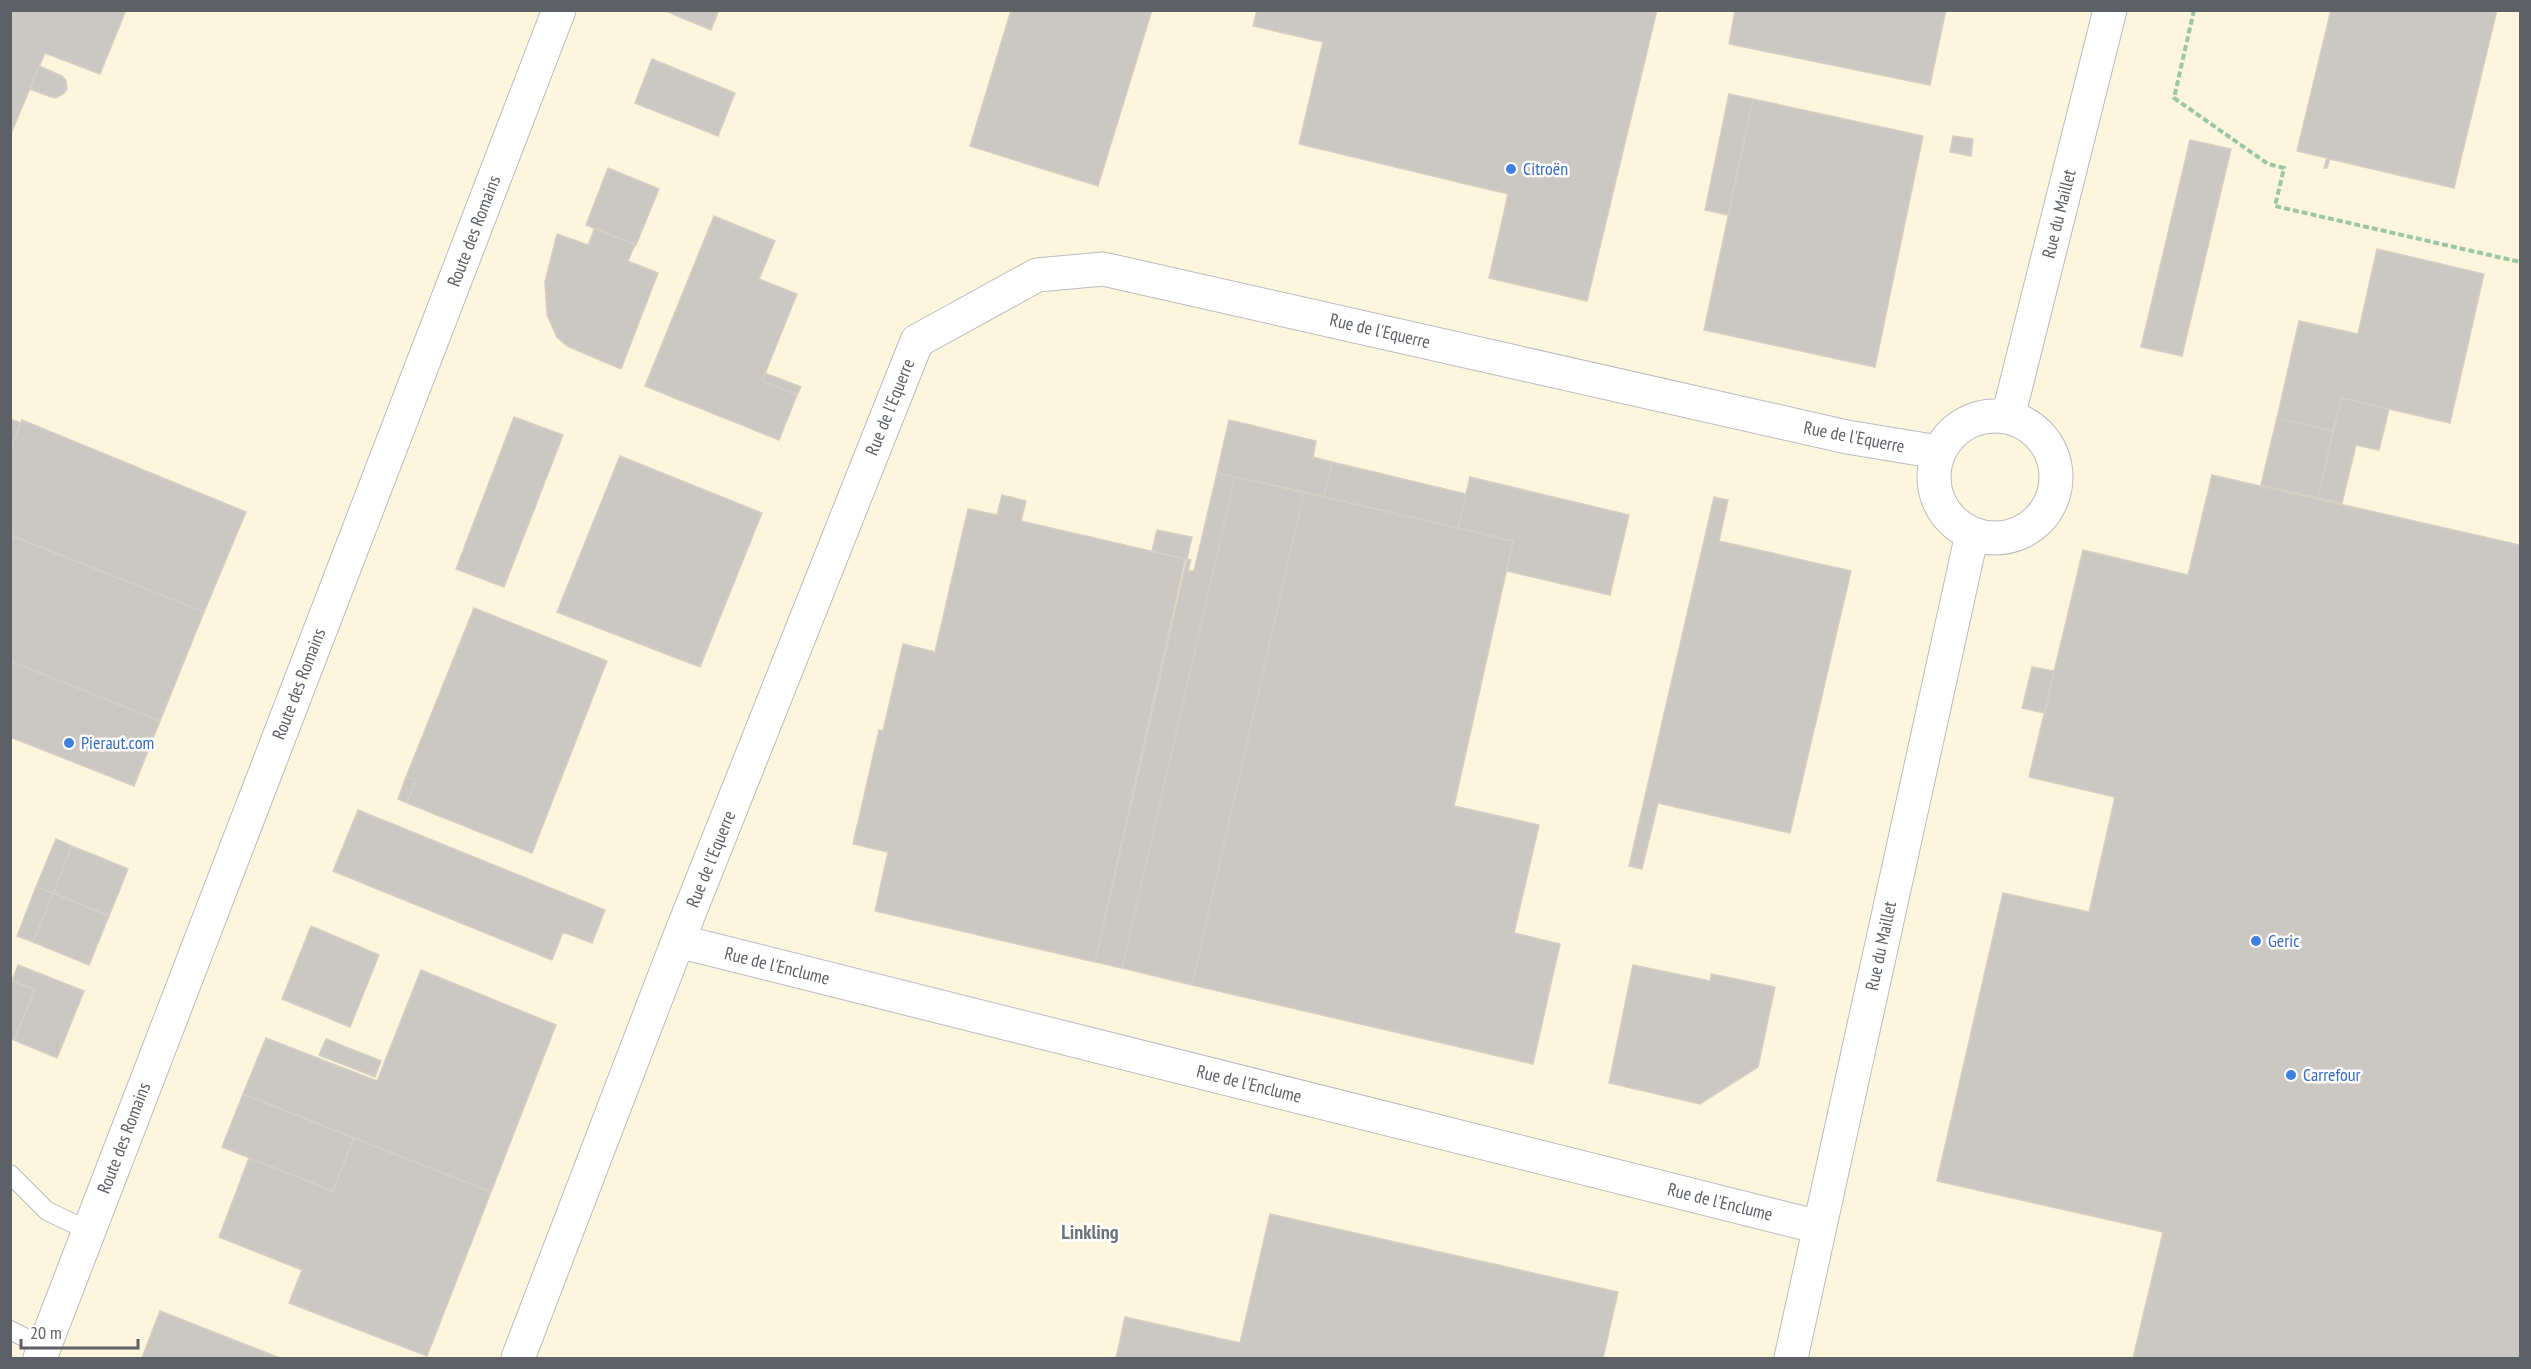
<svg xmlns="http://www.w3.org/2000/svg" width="2531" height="1369" font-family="'PT Sans Narrow',sans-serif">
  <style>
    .commercial { fill: #fef6dc }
    .building { fill: #cbc8c3; stroke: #d5cfc4; stroke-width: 1.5 }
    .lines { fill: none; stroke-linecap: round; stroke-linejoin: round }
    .service-casing { stroke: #b8bbbf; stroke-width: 20 }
    .minor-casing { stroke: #b8bbbf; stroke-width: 35 }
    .tertiary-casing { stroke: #b8bbbf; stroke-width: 35 }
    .path { stroke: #99c7a6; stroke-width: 4; stroke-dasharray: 6 3; stroke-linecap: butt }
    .service { stroke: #fff; stroke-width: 18 }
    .minor { stroke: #fff; stroke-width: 33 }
    .tertiary { stroke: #fff; stroke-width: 33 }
    .shop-dot { fill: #3f7fe0; stroke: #fff; stroke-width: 2 }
    .labels { text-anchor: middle; stroke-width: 5; stroke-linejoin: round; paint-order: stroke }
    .shop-label { font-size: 18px; fill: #366cbe; stroke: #fff; text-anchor: start }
    .street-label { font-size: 18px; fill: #5d6166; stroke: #fff }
    .neighbourhood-label { font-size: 20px; font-weight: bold; fill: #6e7378; stroke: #fff }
  </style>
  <rect width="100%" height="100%" fill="#f0ede5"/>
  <path class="commercial" d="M11,11H2520V1358H11Z"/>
  <path class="building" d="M10,10H126L100,74L45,53L10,136Z
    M663,10H719L711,30Z
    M1011,10H1152L1098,186L970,146Z
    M1257,10H1657L1587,301L1489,278L1508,194L1299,144L1323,42L1253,26Z
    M1735,10H1946L1930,85L1729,44Z
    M2331,10H2497L2454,188L2330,159L2327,168H2324L2327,158L2297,151Z
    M652,59L735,93L718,136L635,103Z
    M39,66L62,76L66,80L67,89L64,93L56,98L51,97L30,89Z
    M1729,94L1753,99L1728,215L1705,210Z
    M1753,99L1923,136L1875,367L1704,330Z
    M1953,136L1973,139L1971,156L1950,152Z
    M2190,140L2231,149L2182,356L2141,347Z
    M608,168L659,189L636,245L586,225Z
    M714,216L775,241L759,279L797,294L762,381L797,395L779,440L645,386Z
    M595,228L635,245L628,261L658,273L621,369L567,346L557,337L547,315L545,281L557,234L588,245Z
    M2377,249L2484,274L2450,423L2341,398L2333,431L2277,418L2299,321L2358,334Z
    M765,373L801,387L797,395L762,381Z
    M2341,398L2389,409L2379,450L2356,445L2342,503L2318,498Z
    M514,417L563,435L504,587L456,569Z
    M2277,418L2333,431L2318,498L2261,485Z
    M10,419L21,423L10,451Z
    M22,420L246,512L204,612L10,535V451Z
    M1229,420L1316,441L1313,457L1332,462L1324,497L1217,473Z
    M620,456L762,513L700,667L557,612Z
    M1332,462L1466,494L1458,528L1324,497Z
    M1217,473L1235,477L1122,968L1095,962L1187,559L1191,560L1188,571H1194Z
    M2212,475L2520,545V1358H2133L2163,1232L1937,1181L2003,893L2089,912L2115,797L2029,777L2083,550L2188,575Z
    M1235,477L1304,492L1192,985L1122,968Z
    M1470,477L1629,515L1610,595L1507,571L1513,541L1458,528Z
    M1304,492L1513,541L1454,806L1539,825L1514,933L1560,944L1533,1064L1192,985Z
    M1002,495L1026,501L1021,521L1185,559L1095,962L875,911L888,852L853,844L879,730L883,731L903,644L935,652L968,509L997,515Z
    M1714,497L1728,500L1719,541L1851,571L1790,833L1658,803L1642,869L1629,866Z
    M1157,530L1192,537L1187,559L1152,551Z
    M10,535L204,612L160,721L10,661Z
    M474,608L607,661L532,853L407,803L416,780L406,777Z
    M10,661L160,721L134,786L10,737Z
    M2032,667L2054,671L2045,713L2022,708Z
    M406,777L416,780L407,803L398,799Z
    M358,810L605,910L592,943L563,932L552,960L333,871Z
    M56,839L72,846L53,893L36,887Z
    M72,846L128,869L109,916L53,893Z
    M36,887L53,893L33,942L17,936Z
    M53,893L109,916L89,965L33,942Z
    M311,926L379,955L350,1027L282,999Z
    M18,965L84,991L57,1058L14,1040L35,990L12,981Z
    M1633,965L1710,981L1711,974L1775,987L1758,1067L1700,1104L1609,1083Z
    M421,970L556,1025L491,1192L243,1094L266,1038L377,1081Z
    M10,980L35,990L14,1040L10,1039Z
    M326,1039L381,1061L375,1077L319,1055Z
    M243,1094L354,1138L333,1191L222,1147Z
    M354,1138L491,1192L427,1356L289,1303L302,1270L219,1237L249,1158L333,1191Z
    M1270,1214L1618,1292L1603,1358H1116L1125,1317L1240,1343Z
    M160,1311L280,1358H142Z"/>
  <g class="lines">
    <g class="service-casing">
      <path id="service" d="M10,1174L47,1211L89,1231
        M10,1330L44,1347"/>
    </g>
    <g class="minor-casing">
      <path id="minor" d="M1934 477a61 61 0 1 1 122 0a61 61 0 1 1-122 0Z
        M2008,417L2110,10
        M678,941L1819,1227
        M518,1358L678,941L917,341L1037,275L1103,269L1847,437L1938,452
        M1791,1358L1972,534"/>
    </g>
    <g class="tertiary-casing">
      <path id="tertiary" d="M40,1358L559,10"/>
    </g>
    <path class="path" d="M2194,10L2174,98L2268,164L2284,168L2275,206L2520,262"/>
    <use href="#service" class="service"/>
    <use href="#minor" class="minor"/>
    <use href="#tertiary" class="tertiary"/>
  </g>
  <g class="shop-dot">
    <circle cx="1511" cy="169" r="6"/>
    <circle cx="69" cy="743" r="6"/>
    <circle cx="2256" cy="941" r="6"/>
    <circle cx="2291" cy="1075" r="6"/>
  </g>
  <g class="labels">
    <g class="shop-label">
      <text x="1523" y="175">Citroën</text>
      <text x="81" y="749">Pieraut.com</text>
      <text x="2268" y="947">Geric</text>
      <text x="2303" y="1081">Carrefour</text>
    </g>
    <g class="street-label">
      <text transform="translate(2059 214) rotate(-76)" y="6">Rue du Maillet</text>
      <text transform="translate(474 231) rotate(-69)" y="6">Route des Romains</text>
      <text transform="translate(1380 331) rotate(13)" y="6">Rue de l'Equerre</text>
      <text transform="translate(890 407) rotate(-68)" y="6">Rue de l'Equerre</text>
      <text transform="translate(1854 437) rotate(11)" y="6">Rue de l'Equerre</text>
      <text transform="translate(299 684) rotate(-69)" y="6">Route des Romains</text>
      <text transform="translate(711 859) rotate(-68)" y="6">Rue de l'Equerre</text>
      <text transform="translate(1881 946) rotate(-78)" y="6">Rue du Maillet</text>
      <text transform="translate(777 966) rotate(14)" y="6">Rue de l'Enclume</text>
      <text transform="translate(1249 1084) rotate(14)" y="6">Rue de l'Enclume</text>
      <text transform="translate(124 1138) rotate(-69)" y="6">Route des Romains</text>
      <text transform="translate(1720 1202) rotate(14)" y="6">Rue de l'Enclume</text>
    </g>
    <g class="neighbourhood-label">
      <text x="1090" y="1239">Linkling</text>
    </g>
  </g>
  <rect width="2531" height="1369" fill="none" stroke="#5d6166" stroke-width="24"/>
  <path d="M21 1339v9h117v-9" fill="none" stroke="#5d6166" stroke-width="3"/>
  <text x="30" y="1339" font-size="18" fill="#5d6166" stroke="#ffffff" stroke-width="4.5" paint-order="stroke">20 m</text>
</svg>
